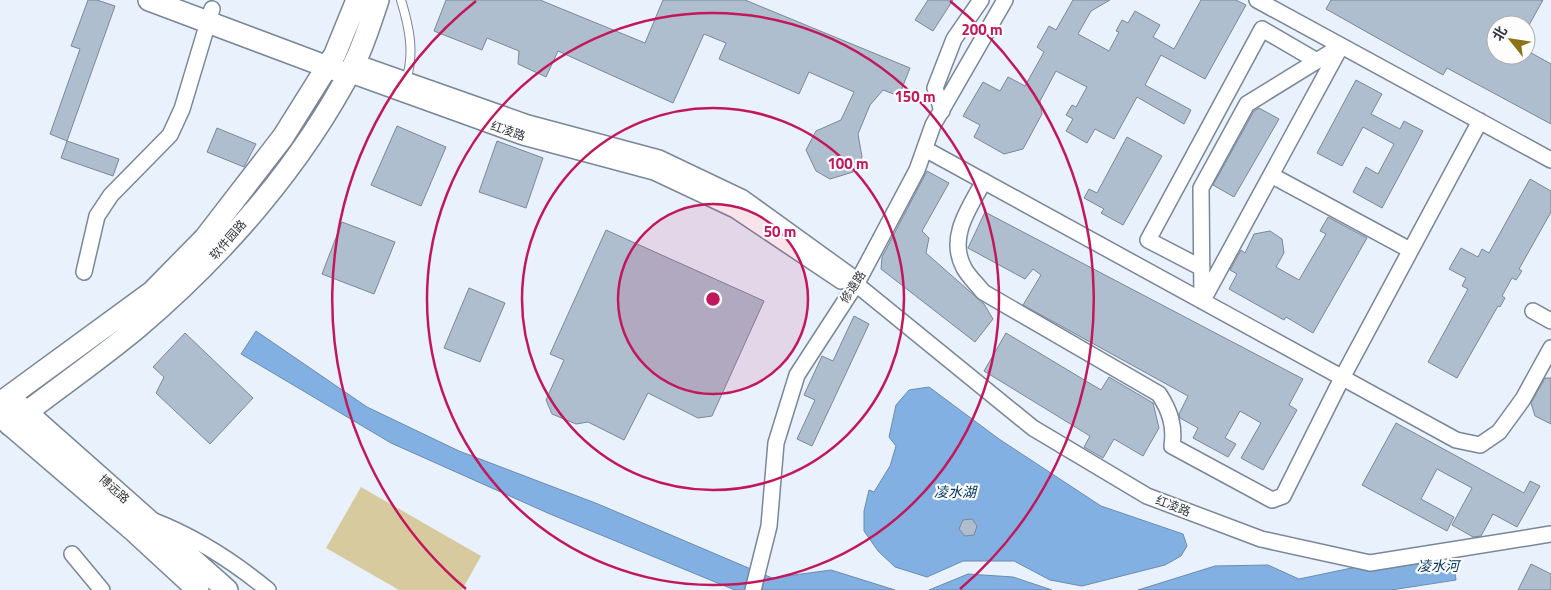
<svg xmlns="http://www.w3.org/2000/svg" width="1551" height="590" font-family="'Titillium Web','Noto Sans SC',sans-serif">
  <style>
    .green { fill: #d8ca9f }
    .water { fill: #83b0e2; stroke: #6a8cb0 }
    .building { fill: #aebecf; stroke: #798898 }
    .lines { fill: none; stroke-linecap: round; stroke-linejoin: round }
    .lane-casing { stroke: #798798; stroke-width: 10 }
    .street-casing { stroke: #798798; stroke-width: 18 }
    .secondary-casing { stroke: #798798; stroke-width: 24 }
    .lane { stroke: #fff; stroke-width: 8 }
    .street { stroke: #fff; stroke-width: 15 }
    .secondary { stroke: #fff; stroke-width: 21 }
    .ring { fill: none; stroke: #c2185b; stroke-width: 2.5 }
    .labels { text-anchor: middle; stroke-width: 4.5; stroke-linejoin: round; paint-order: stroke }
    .street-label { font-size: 12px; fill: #30373d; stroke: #fdfdfd }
    .water-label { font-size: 14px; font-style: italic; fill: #023663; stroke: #fdfdfd }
    .centre { fill: #c2185b; stroke: #fdfdfd; stroke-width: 2.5 }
    .ring-label { font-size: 15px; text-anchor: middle; font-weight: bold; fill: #c2185b; stroke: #fdfdfd; stroke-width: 4.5; stroke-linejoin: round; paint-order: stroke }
  </style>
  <rect width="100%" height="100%" fill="#e8f1fc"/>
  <path class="green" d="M361,487L481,556L462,590H399L326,548Z"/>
  <path class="water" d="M256,331L367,407L459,451L598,504L772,578L831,570L895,590H735L720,584L550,514L391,443L241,354Z
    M929,387L999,439L1101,506L1183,534L1187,546L1181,556L1165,565L1082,586L1050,580L1014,561H963L927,577L895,567L878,551L864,531V511L869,490L874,492L890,466L896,446L889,437L896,405L909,390Z
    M1452,547L1456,580L1391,590H1138L1215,566L1268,565L1299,579Z
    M968,574L1013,577L1052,590H929Z"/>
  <path class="building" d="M88,0H97L115,6L67,141L50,134L80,49L71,46Z
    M446,0H540L645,43L663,0H745L910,68L899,96L883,90L870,105L858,134L862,157L853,172L830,179L816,171L806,150L816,131L841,120L854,92L809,72L799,94L719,59L726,43L704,34L673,103L558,51L546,77L518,64L519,51L487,38L482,50L434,31Z
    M928,0H953L933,31L915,20Z
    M1073,0H1110L1091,11L1078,34L1109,51L1119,32L1116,31L1122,20L1128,23L1135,11L1160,25L1153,37L1174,49L1201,0H1236L1246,5L1205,79L1161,55L1145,85L1191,110L1184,124L1137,97L1114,139L1095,129L1087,143L1066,131L1073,119L1066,115L1072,105L1076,107L1087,87L1056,71L1040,101L1042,114L1023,149L1004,154L974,137L980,125L963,116L983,82L1000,91L1008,77L1025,86L1044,52L1037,47L1049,26L1056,30Z
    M1331,0H1543L1529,25H1496V55H1526V50L1551,64V124L1447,68L1443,75L1326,9Z
    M1356,80L1382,94L1371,114L1400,129L1404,121L1423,131L1382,208L1353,192L1366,167L1378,174L1394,144L1363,127L1342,166L1317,153Z
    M1259,108L1279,119L1234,197L1213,185L1254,111Z
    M397,126L446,147L421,206L371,185Z
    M217,128L256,144L244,167L207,152Z
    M1127,137L1162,156L1123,225L1101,213L1104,209L1084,198L1089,189L1097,193Z
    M67,141L119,159L113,176L61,158Z
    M497,141L543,158L526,208L479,192Z
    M927,171L949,183L922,231L929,238L926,253L984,304L993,319L975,342L881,269L882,257Z
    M1530,179L1551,191V212L1519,269L1522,271L1516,280L1512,278L1502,296L1505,298L1500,307L1498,306L1457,378L1428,362L1468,289L1462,286L1466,278L1449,269L1461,248L1478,257L1482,249L1489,253Z
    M985,212L1303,379L1289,405L1297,410L1263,470L1241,458L1261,423L1240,411L1225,438L1236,444L1228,457L1193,438L1198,428L1180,418L1179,414L1188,396L1023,305L1041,275L1033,269L1025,279L968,248Z
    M1328,217L1367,238L1313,333L1286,317L1284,320L1229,289L1237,274L1230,270L1241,250L1245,253L1254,234L1270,231L1282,239L1284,253L1276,267L1299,280L1326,234L1320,231Z
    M342,222L395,242L374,294L322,274Z
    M606,230L764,301L712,416L698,418L648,393L624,440L588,422L576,424L552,414L546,400L564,360L550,354Z
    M469,288L505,303L480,362L444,348Z
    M854,316L869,324L812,446L797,439L815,400L804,395L822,356L833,361Z
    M185,333L253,398L210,444L156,393L164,377L153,367Z
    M1006,333L1101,390L1109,377L1153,403L1159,428L1143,456L1114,439L1103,458L1084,447L1090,436L984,371Z
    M1545,378H1551V424L1535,416L1531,403Z
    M1396,423L1524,493L1530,481L1540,486L1517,527L1493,514L1481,536L1473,537L1452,525L1472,488L1437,469L1421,499L1454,517L1447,531L1362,485Z
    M972,519L977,526L974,535L965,536L959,529L963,520Z
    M1531,564L1551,574V590H1518Z"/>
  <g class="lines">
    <g class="lane-casing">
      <path id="lane" d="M401,0C409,26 415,53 406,80"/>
    </g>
    <g class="street-casing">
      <path id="street" d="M1257,0L1551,160
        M355,62L528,123L659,158L743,198L858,281
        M348,74L523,137L654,172L735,210L841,281
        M942,111L935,88L954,39L981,0
        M925,149L1456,440L1480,445L1499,432L1523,399L1551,348
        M1271,175L1410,250
        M984,181C970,207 947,237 964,268C968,276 977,284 983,292L1159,394C1170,411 1175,426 1172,446L1272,500L1283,496L1342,378L1480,121
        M1202,268L1148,240L1262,29L1317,61
        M84,272L97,216L111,195L170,135L182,109L212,9
        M856,284L1033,428L1147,496L1261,539L1370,563L1551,534
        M1203,300L1340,48
        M1202,301L1201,188L1247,104L1341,46
        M1533,311L1551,321
        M154,521C195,537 234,562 268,590
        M72,554L102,590
        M753,590L769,526L776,443L797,375L858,281L917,170L933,125L1005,0"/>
    </g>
    <g class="secondary-casing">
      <path id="secondary" d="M149,0L341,72
        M0,403L152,292L205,238L283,137L335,54L357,0
        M16,403L227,590
        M0,416L134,531L198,590
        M10,425C52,392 96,362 137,328C223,255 302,165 354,64C364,44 371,21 378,0"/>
    </g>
    <use href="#lane" class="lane"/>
    <use href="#street" class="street"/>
    <use href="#secondary" class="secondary"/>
  </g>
  <circle cx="713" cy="299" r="95" fill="#c2185b" fill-opacity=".12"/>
  <g class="ring">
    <circle cx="713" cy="299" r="95"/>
    <circle cx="713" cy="299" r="191"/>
    <circle cx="713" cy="299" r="286"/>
    <path d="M466 589A381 381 0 0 1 476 1M950 1A381 381 0 0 1 960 589"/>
  </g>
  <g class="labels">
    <g class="street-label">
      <text transform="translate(508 131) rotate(19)" y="4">红凌路</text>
      <text transform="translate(228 240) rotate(-49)" y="4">软件园路</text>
      <text transform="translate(853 287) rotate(-57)" y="4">修遠路</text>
      <text transform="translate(114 489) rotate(42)" y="4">博远路</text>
      <text transform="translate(1173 506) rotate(21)" y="4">红凌路</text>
    </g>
    <g class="water-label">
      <text x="955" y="497">凌水湖</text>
      <text x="1438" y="571">凌水河</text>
    </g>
  </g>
  <circle cx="713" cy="299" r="8" class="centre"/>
  <g class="ring-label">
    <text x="982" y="35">200 m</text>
    <text x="915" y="102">150 m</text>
    <text x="848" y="169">100 m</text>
    <text x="780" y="237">50 m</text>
  </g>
  <g transform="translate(1511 40) rotate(300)"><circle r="24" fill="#fdfdfd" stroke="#abaeb0"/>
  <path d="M0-4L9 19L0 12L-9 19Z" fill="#8b7215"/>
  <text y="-8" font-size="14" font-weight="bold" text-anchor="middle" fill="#30373d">北</text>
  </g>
</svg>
